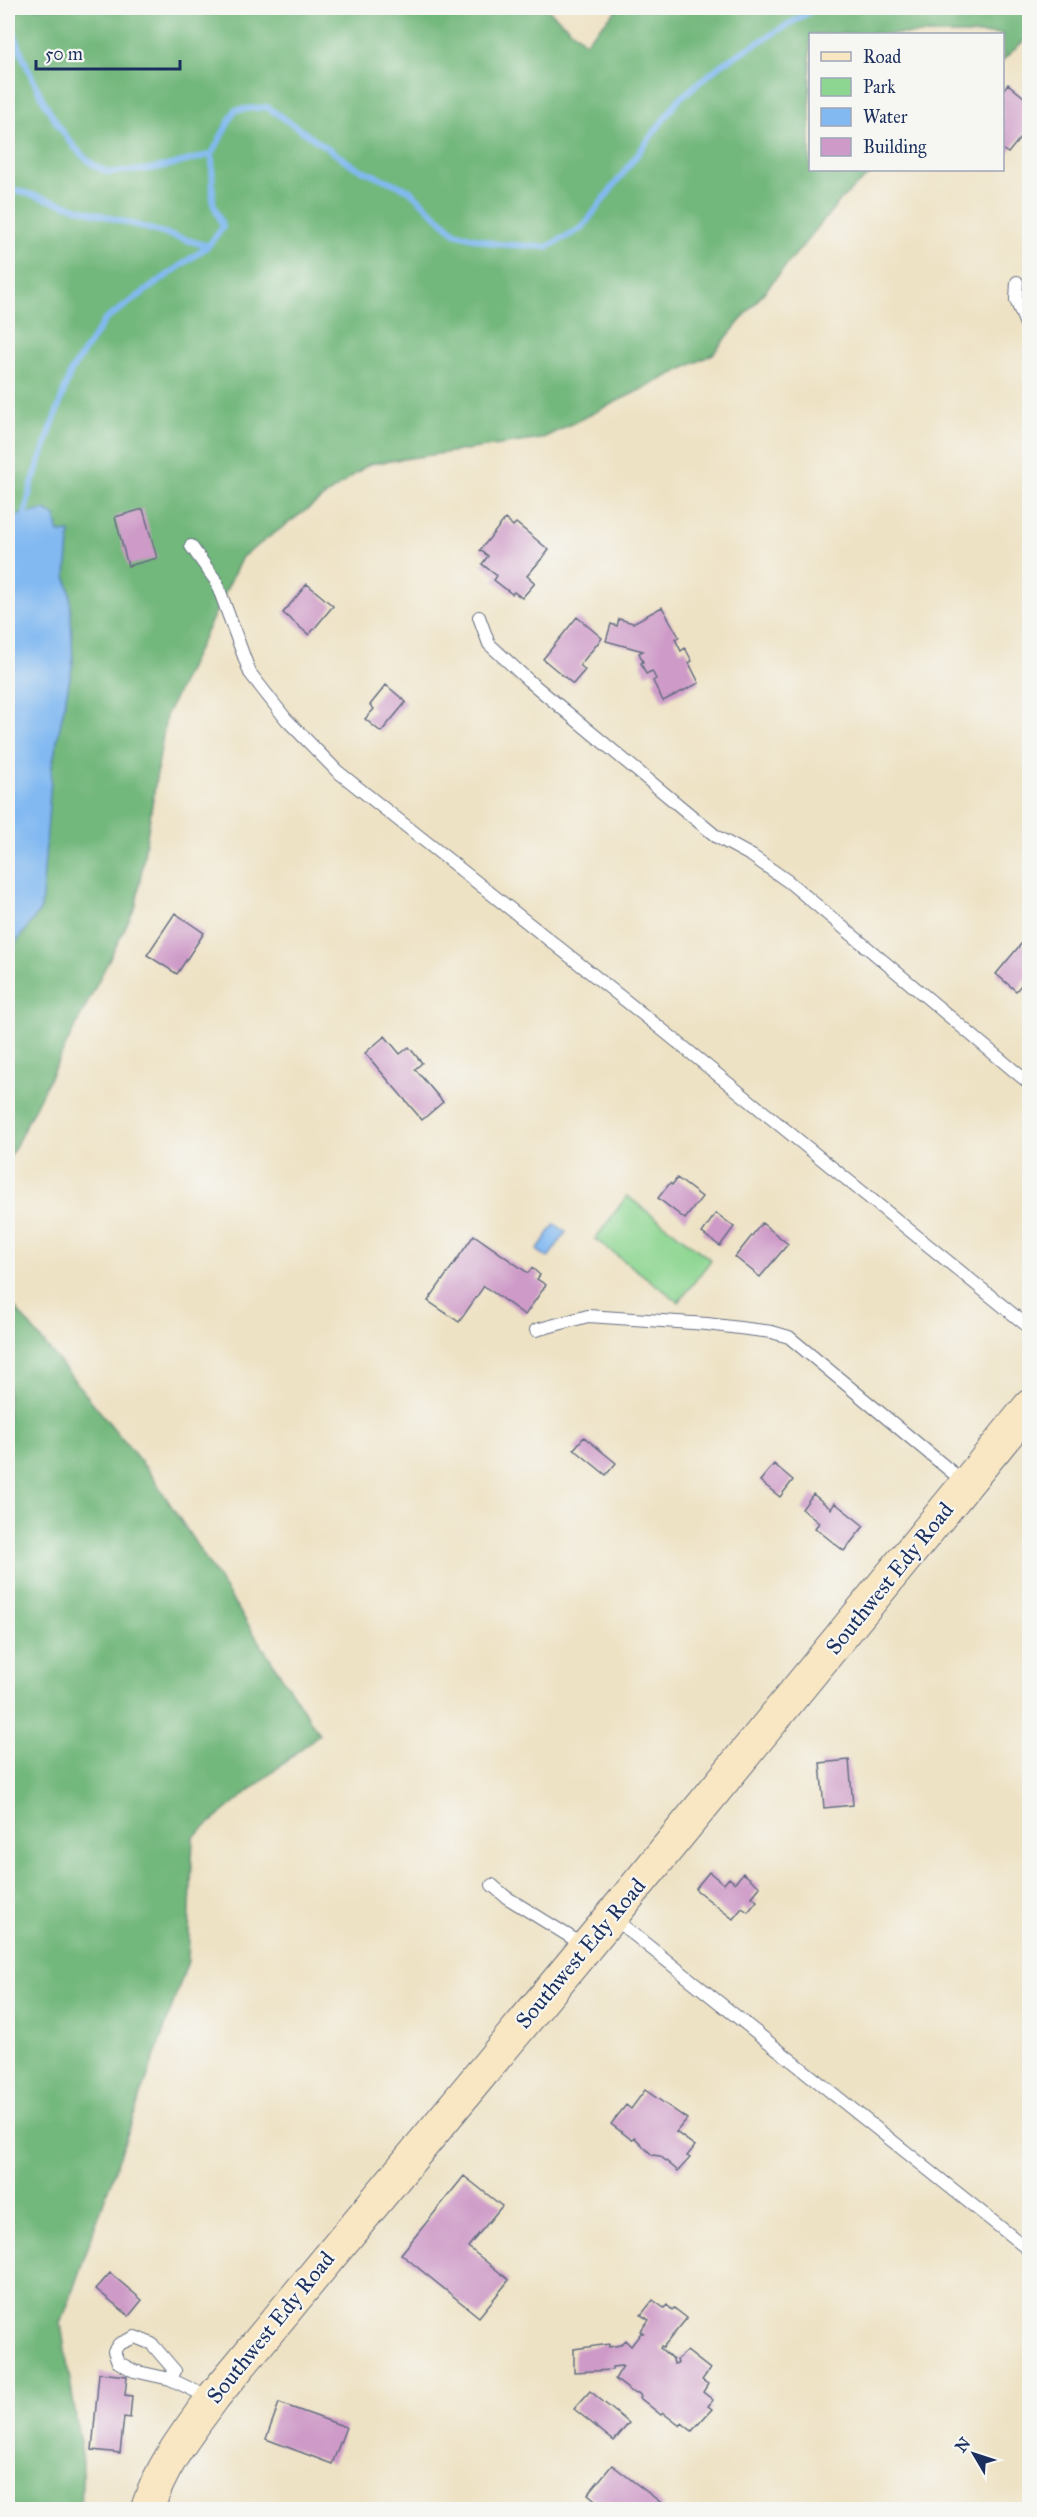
<svg xmlns="http://www.w3.org/2000/svg" width="1037" height="2517" font-family="'IM FELL Great Primer',serif">
  <style>
    .green { fill: #8dd691; stroke: #548278; stroke-width: 1.5 }
    .forest { fill: #72b77b; stroke: #46736c; stroke-width: 1.5 }
    .water { fill: #82b9f1; stroke: #4e74a8; stroke-width: 1.5 }
    .lines { fill: none; stroke-linecap: round; stroke-linejoin: round }
    .stream { stroke: #82b9f1; stroke-width: 6 }
    .building { fill: #ce9ac7 }
    .lane-casing { stroke: #656e82; stroke-width: 14 }
    .secondary-casing { stroke: #656e82; stroke-width: 35 }
    .lane { stroke: #fff; stroke-width: 12 }
    .secondary { stroke: #f9e7c3; stroke-width: 33 }
    .labels { text-anchor: middle; stroke-width: 4.5; stroke-linejoin: round; paint-order: stroke }
    .street-label { font-size: 22px; fill: #1b2f5e; stroke: #f6f6f2 }
  </style>
  <rect width="100%" height="100%" fill="#f6f6f2"/>
  <filter id="ink" filterUnits="userSpaceOnUse"><feTurbulence type="fractalNoise" baseFrequency=".0167" numOctaves="2"/><feDisplacementMap in="SourceGraphic" scale="12" xChannelSelector="R" yChannelSelector="G"/><feConvolveMatrix kernelMatrix="1 2 1 2 8 2 1 2 1" color-interpolation-filters="sRGB"/></filter>
  <filter id="wash" filterUnits="userSpaceOnUse"><feTurbulence type="fractalNoise" baseFrequency=".008" numOctaves="4" result="noise"/><feDisplacementMap in="SourceGraphic" scale="24" xChannelSelector="R" yChannelSelector="G"/><feGaussianBlur stdDeviation="1.35" result="paint"/><feColorMatrix in="noise" values="0 0 0 0 0 0 0 0 0 0 0 0 0 0 0 0 0 1.4 0 .05"/><feComposite in="paint" operator="in"/></filter>
  <g filter="url(#wash)">
    <rect width="100%" height="100%" fill="#eee2c4"/>
    <path class="green" d="M627,1196L711,1260L679,1302L595,1239Z"/>
    <path class="forest" d="M8,8H546L585,42L619,8H1029V36L1003,60L1002,34H810V170H875L842,198L713,354L541,439L369,464L242,557L166,716L136,906L8,1161Z
      M8,1299L150,1473L319,1734L193,1837L188,1961L61,2324L83,2462L81,2509H8Z"/>
    <path class="water" d="M45,510L55,516L59,533L70,532L66,575L70,593L73,663L52,766L41,909L8,953V517Z
      M555,1224L566,1232L548,1258L537,1250Z"/>
    <g class="lines">
      <path class="stream" d="M8,8C15,50 63,159 108,172C113,173 121,171 127,171C157,170 183,162 212,154
        M8,188L208,246
        M27,520L25,514L31,486L71,371L105,320L208,246L223,227L213,203L212,154L235,110L267,107L355,167L409,190L455,233L496,244L547,247L582,228L679,99L722,64L816,8"/>
    </g>
    <g id="blocks">
      <path class="building" d="M1008,84L1030,102V126L1008,153L1002,149V91Z
        M143,509L157,558L128,566L115,517Z
        M505,519L513,526L516,523L549,550L527,576L535,583L522,598L514,592L512,594L494,580L497,576L482,564L488,556L480,550Z
        M307,584L333,606L309,635L283,613Z
        M662,607L679,637L675,639L681,651L685,648L692,661L689,663L699,683L663,701L653,681L656,679L652,671L646,674L641,663L643,662L639,653L643,651L606,641L611,624L617,626L619,619L633,623Z
        M577,617L602,638L580,665L585,670L573,684L543,659Z
        M386,685L406,702L381,732L365,719L374,709L370,705Z
        M175,913L204,933L177,974L147,955Z
        M1021,944L1030,950V975L1016,991L996,974Z
        M385,1036L400,1054L409,1047L422,1063L415,1069L443,1102L422,1120L365,1053Z
        M677,1178L702,1197L685,1219L658,1198L670,1183L672,1185Z
        M716,1213L734,1227L720,1246L702,1233Z
        M762,1223L788,1244L760,1277L735,1257Z
        M474,1235L528,1273L532,1268L540,1275L537,1279L546,1285L525,1315L484,1286L459,1322L428,1301Z
        M584,1437L616,1463L606,1475L574,1449Z
        M774,1464L793,1480L780,1497L760,1481Z
        M813,1494L831,1509L835,1503L864,1526L844,1551L815,1528L819,1523L802,1509Z
        M849,1760L853,1805L824,1808L820,1763Z
        M709,1872L724,1884L729,1878L735,1883L743,1873L760,1887L752,1897L757,1901L748,1912L742,1908L733,1919L695,1889Z
        M645,2090L687,2119L676,2132L695,2146L687,2156L690,2158L678,2171L660,2156L652,2155L634,2137L632,2140L611,2124L626,2105L631,2109Z
        M464,2176L502,2206L468,2247L509,2280L479,2317L401,2254Z
        M110,2273L142,2300L129,2316L96,2289Z
        M653,2300L664,2308L667,2305L672,2310L674,2308L687,2318L663,2347L661,2346L660,2348L673,2359L674,2364L678,2363L677,2360L687,2351L710,2369L702,2380L708,2384L703,2392L713,2400L708,2406L712,2409L692,2431L682,2423L680,2426L663,2413L661,2415L640,2398L641,2396L638,2393L632,2392L615,2379L623,2366L612,2367V2370L574,2372V2349L609,2344V2347L620,2345L625,2340L631,2346L641,2333H644L640,2331L649,2320L641,2315Z
        M99,2373L127,2376L125,2395L132,2396L130,2418L124,2417L120,2453L92,2450Z
        M590,2391L629,2423L614,2441L574,2409Z
        M279,2403L346,2427L332,2464L266,2439Z
        M612,2465L664,2505L660,2510H607L588,2494Z"/>
    </g>
  </g>
  <g filter="url(#ink)">
    <use href="#blocks" fill-opacity="0" stroke="#656e82" stroke-width="1.5"/>
    <g class="lines">
      <g class="lane-casing">
        <path id="lane" d="M1017,282L1016,300L1030,334
          M191,546L216,581L250,673L286,719L337,771L665,1032L1030,1328
          M479,617L489,644L528,680L717,837L752,856L789,882L1030,1084
          M536,1330L588,1316L707,1324L772,1332L789,1337L965,1483
          M492,1885L506,1897L585,1946
          M612,1917L1030,2251
          M170,2379L175,2371L152,2344L135,2337L119,2344L114,2351L118,2362L134,2371L170,2379L210,2398"/>
      </g>
      <g class="secondary-casing">
        <path id="secondary" d="M147,2510C161,2465 188,2432 215,2395L611,1917L1030,1406"/>
      </g>
      <use href="#lane" class="lane"/>
      <use href="#secondary" class="secondary"/>
    </g>
  </g>
  <g class="labels">
    <g class="street-label">
      <text transform="translate(889 1578) rotate(-51)" y="8">Southwest Edy Road</text>
      <text transform="translate(580 1953) rotate(-50)" y="8">Southwest Edy Road</text>
      <text transform="translate(270 2327) rotate(-51)" y="8">Southwest Edy Road</text>
    </g>
  </g>
  <rect width="1037" height="2517" fill="none" stroke="#f6f6f2" stroke-width="30"/>
  <rect x="809" y="33" width="195" height="138" fill="#f6f6f2" stroke="#9ea6b7" stroke-width="1.5"/>
  <rect x="821" y="52" width="30" height="9" fill="#f9e7c3" stroke="#9ea6b7" stroke-width="1.5"/>
  <text x="863" y="63" font-size="18" fill="#1b2f5e">Road</text>
  <rect x="821" y="78" width="30" height="18" fill="#8dd691" stroke="#9ea6b7" stroke-width="1.5"/>
  <text x="863" y="93" font-size="18" fill="#1b2f5e">Park</text>
  <rect x="821" y="108" width="30" height="18" fill="#82b9f1" stroke="#9ea6b7" stroke-width="1.5"/>
  <text x="863" y="123" font-size="18" fill="#1b2f5e">Water</text>
  <rect x="821" y="138" width="30" height="18" fill="#ce9ac7" stroke="#9ea6b7" stroke-width="1.5"/>
  <text x="863" y="153" font-size="18" fill="#1b2f5e">Building</text>
  <g transform="translate(974 2454) rotate(309)" stroke="#f6f6f2" stroke-width="4.5" paint-order="stroke">
  <path d="M0-4.5L10 22L0 15L-10 22Z" fill="#1b2f5e"/>
  <text y="-9" font-size="16" font-weight="bold" text-anchor="middle" fill="#1b2f5e">N</text>
  </g>
  <path d="M36 60v9h144v-9" fill="none" stroke="#1b2f5e" stroke-width="3"/>
  <text x="45" y="60" font-size="18" fill="#1b2f5e" stroke="#f6f6f2" stroke-width="4.5" paint-order="stroke">50 m</text>
</svg>
